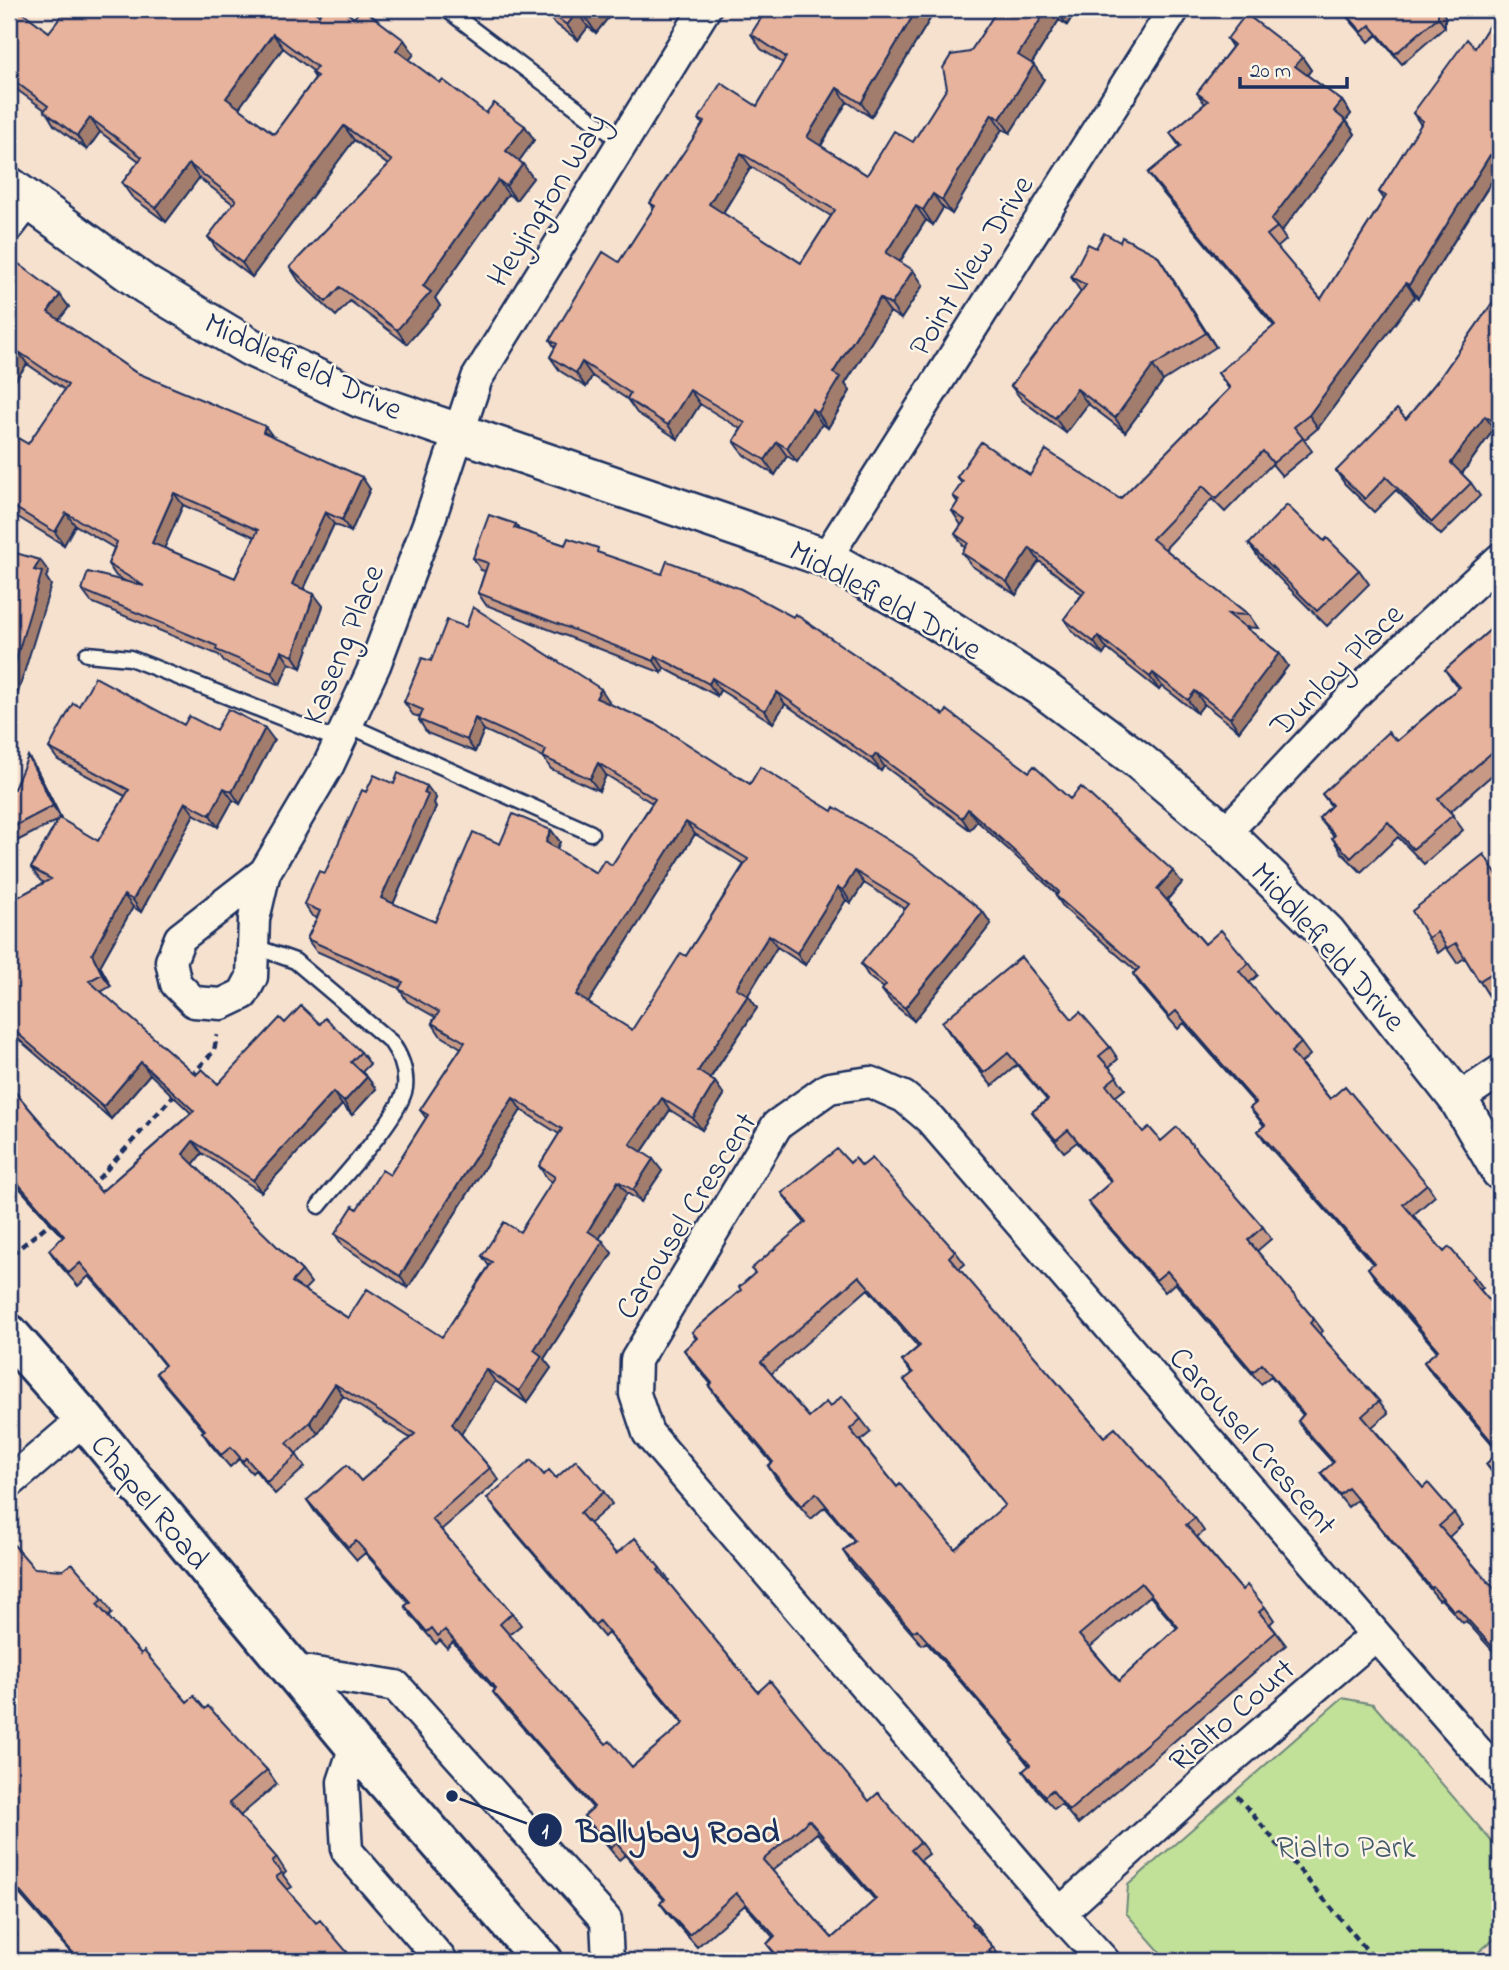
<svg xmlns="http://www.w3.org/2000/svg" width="1509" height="1970" font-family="'Indie Flower',sans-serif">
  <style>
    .green { fill: #c1e098; stroke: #6e887b; stroke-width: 2 }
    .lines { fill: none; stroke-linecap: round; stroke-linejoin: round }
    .service-casing { stroke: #1b2f5e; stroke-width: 19 }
    .minor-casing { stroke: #1b2f5e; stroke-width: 35 }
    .tertiary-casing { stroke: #1b2f5e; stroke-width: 42 }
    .secondary-casing { stroke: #1b2f5e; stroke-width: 44 }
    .path { stroke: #1b2f5e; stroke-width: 4.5; stroke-dasharray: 7 5; stroke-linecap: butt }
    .service { stroke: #fcf5e5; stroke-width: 14 }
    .minor { stroke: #fcf5e5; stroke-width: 30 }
    .tertiary { stroke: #fcf5e5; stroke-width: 37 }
    .secondary { stroke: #fcf5e5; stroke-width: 38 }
    .wall { fill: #c89a86; stroke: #1b2f5e; stroke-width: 2; fill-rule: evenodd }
    .shaded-wall { fill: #a27d6d; stroke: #1b2f5e; stroke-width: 2 }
    .building { fill: #e8b39c; stroke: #1b2f5e; stroke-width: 2; fill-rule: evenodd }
    .labels { text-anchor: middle; stroke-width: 5; stroke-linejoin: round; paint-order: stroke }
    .street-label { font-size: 32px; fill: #1b2f5e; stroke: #fcf5e5 }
    .park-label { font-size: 32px; fill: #445b6c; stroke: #fcf5e5 }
    .leader { fill: none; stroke: #1b2f5e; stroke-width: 2.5 }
    .callout-dot { fill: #1b2f5e; stroke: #fcf5e5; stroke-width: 2.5 }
    .mark-label { font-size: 21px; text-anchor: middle; font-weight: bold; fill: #fff }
    .callout-label { font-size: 33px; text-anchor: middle; font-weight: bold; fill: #1b2f5e; stroke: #fcf5e5; stroke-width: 5; stroke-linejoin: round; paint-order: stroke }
  </style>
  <rect width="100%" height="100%" fill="#f6e1cf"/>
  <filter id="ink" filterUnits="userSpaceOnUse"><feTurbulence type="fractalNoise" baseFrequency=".0143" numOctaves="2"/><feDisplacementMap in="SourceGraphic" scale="14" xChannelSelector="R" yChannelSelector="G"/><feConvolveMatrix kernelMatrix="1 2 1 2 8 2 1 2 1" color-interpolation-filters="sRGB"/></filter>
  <g filter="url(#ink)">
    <path class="green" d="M1342,1698L1373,1704L1500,1851V1934L1468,1961H1168L1126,1913L1128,1885Z"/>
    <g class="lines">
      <g class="service-casing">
        <path id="service" d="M446,9L623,143
          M87,654L130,658L340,741
          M348,725L591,833
          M253,946L295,961L391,1042C401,1056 407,1070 405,1088C400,1118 340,1179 319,1206"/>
      </g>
      <g class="minor-casing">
        <path id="minor" d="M9,226L29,200
          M826,558L1174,9
          M1225,833L1359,690L1500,559
          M265,872L180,938L171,961L176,984L194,1002L222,1004L243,994L252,977L254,919L265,872L329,764L375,665L431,516L477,378L705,9
          M1458,1099L1500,1071
          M9,1483L84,1419
          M291,1669L396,1686L606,1920L608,1961
          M355,1746L343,1782L347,1851L442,1961
          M1060,1913L648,1433L635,1394L636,1360L777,1125L829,1088L870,1082L904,1097L930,1119L1376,1635
          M1104,1961L1060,1913L1216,1772L1376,1635L1500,1777"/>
      </g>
      <g class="tertiary-casing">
        <path id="tertiary" d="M9,186L146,285L250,347L361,399L826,558L927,615L1043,689L1138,760L1225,833L1327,933L1458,1099L1500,1171"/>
      </g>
      <g class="secondary-casing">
        <path id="secondary" d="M9,1334L84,1419L355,1746L543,1961"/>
      </g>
      <path class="path" d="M191,1076L214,1051L217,1035
        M90,1188L176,1093
        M12,1254L55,1219
        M1237,1796L1376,1961"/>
      <use href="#service" class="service"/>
      <use href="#minor" class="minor"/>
      <use href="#tertiary" class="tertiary"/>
      <use href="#secondary" class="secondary"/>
    </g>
    <path class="wall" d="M9,9L49,32L319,15L354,18L404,40L414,54L409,60L440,83L486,113L525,126L534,140L519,161L533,178L516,200L508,194L435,298L440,306L407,344L350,301L336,316L299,281L290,267L388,165L354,140L252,277L218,251L208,237L233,204L199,178L166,222L132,197L122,183L139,161L100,132L87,150L54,125L45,110L9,84ZM283,48L313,71L312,73L315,78L274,134L239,108Z
      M544,9H615L596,33L588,27L578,40L553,22Z
      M936,9L871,117L847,102L821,146L867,175L913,142L998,9H1084L1079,16L1075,12L1067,25L1059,20L1032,63L1044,79L1010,133L1002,129L952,214L943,208L933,225L926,220L900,262L923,285L901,319L890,312L845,384L850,391L828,428L822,424L797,462L787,456L775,475L744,455L734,441L741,429L700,404L678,439L637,413L627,399L592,376L586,387L560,371L550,357L555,348L550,340L619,262L654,208L650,203L703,125L699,119L757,106L783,63L761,49L751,34ZM751,167L831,216L801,263L723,213Z
      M1340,9H1440L1445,16V27L1402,64L1377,35L1369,42Z
      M1500,9V169L1418,298L1415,296L1318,428L1304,440L1312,451L1282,476L1272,464L1225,512L1212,499L1165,549L1249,615L1258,628L1245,627L1279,653L1288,666L1239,731L1204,704L1197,713L1162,686L1159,690L1107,649L1103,655L1073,632L1064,619L1082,594L1039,561L1016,595L972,566L962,553L965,548L955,534L961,525L952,511L958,503L953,496L962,484L957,477L1030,475L1120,499L1229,389L1218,373L1274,326L1157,186L1148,173L1180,147L1170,133L1205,104L1197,93L1232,47L1227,39L1302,57L1311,70L1307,75L1342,101L1351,114L1346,120L1355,134L1281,232L1286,240L1277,248L1321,299L1384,199L1379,192L1421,125L1413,113L1475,48Z
      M1120,242L1157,255L1216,347L1163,381L1125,432L1088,404L1066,433L1022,400L1011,386L1081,292L1071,277L1096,248Z
      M9,279L60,295L69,307L59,320L135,372L273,437L370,489L351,532L334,524L304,589L323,606L301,668L289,663L280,685L224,662L219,655L91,602L82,590L125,581L116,576L108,564L114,548L75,525L64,545L13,514L9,508V433L28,444L65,390L27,364L9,389ZM183,505L255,537L235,578L164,548Z
      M1500,292V433L1494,429L1462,474L1471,483L1480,496L1441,535L1396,490L1374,512L1345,484L1336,471L1406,419L1439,379Z
      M516,524L520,530L565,545L603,555L944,715L1070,799L1182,883L1167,900L1205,944L1249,963L1258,975L1249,983L1301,1043L1310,1055L1301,1063L1330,1099L1427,1184L1435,1196L1413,1215L1444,1252L1474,1276L1483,1288L1480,1290L1500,1313V1484L1486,1464L1499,1452L1432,1374L1424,1362L1437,1351L1376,1280L1368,1268L1373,1264L1266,1143L1258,1131L1264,1126L1250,1108L1255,1104L1184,1023L1178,1029L1141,986L1133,974L1136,971L1064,908L1056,896L1057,894L977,821L970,830L884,766L881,771L785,704L773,723L720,690L717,696L664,668L662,673L486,605L478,593L485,571L481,570L473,558Z
      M1249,544L1359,570L1369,584L1327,626L1259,558Z
      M1500,621V768L1450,812L1463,830L1424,864L1398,837L1361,872L1342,853L1332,838L1334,837L1319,818L1331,806L1322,794L1397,741L1458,688L1445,670Z
      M431,661L609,701L608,703L750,784L983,912L991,924L914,1021L891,1002L882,990L884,988L869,977L861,964L905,909L864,883L851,903L846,900L805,965L777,947L748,995L757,1008L710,1079L715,1082L724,1095L702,1130L670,1110L642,1152L662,1171L641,1202L627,1193L599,1239L612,1253L544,1359L551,1368L527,1403L495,1381L461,1434L490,1468L499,1480L441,1530L512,1613L521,1625L509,1635L606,1744L632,1767L683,1724L608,1633L604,1637L496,1510L487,1498L544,1475L604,1492L612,1504L589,1524L616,1554L660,1568L669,1580L667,1582L758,1692L869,1801L920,1842L929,1854L920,1861L974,1922L983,1934L982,1935L993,1947L1002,1960L1000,1961H780L767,1944L773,1937L745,1905L697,1947L669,1915L660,1903L664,1900L625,1855L619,1860L592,1828L584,1816L593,1808L502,1704L493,1692L495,1690L453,1642L447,1648L440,1640L436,1644L413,1618L405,1606L409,1603L365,1553L357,1560L315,1512L307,1500L361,1481L410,1438L343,1396L318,1434L296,1454L305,1467L275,1494L255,1470L252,1473L239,1459L230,1467L210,1444L202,1432L204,1431L165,1385L156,1373L165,1366L128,1320L89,1276L78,1286L57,1262L49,1250L63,1237L15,1183L9,1189V1085L101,1192L191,1113L150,1074L111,1119L9,1031V902L44,883L40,880L31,868L58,820L9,845V787L14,789L36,768L61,818L60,819L98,841L125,796L58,760L49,748L79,706L274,740L240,804L233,800L218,827L194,814L141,912L133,907L100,966L111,986L101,992L196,1075L218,1084L285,1023L320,1024L361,1052L370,1064L362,1072L367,1077L376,1089L352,1115L342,1105L261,1192L202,1153L193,1164L302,1271L311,1283L304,1290L348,1318L442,1337L489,1266L482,1256L520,1232L552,1182L547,1178L539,1166L559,1134L521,1110L408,1288L343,1246L335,1234L357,1209L390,1175L426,1118L420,1110L461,1048L440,1035L432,1023L435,1017L407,1001L399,988L316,951L307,939L317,918L312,916L304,904L325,873L366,792L394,784L436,798L434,803L436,807L393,904L435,922L500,844L551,830L560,842L557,849L596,873L612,865L652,803L606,775L599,791L551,769L543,757L484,730L475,752L427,733L419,720L420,717L413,715L404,702ZM695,834L744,864L686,956L632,1030L588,1003ZM817,1833L875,1900L832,1938L772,1871Z
      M1500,871V989L1489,996L1465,958L1457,963L1446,947L1438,953L1428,938Z
      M1072,1019L1110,1047L1118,1059L1109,1067L1125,1089L1115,1097L1143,1132L1161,1141L1263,1227L1271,1239L1257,1251L1314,1319L1323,1331L1320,1334L1379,1401L1388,1413L1372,1427L1423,1488L1454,1513L1462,1525L1449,1537L1497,1592L1500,1589V1659L1466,1621L1463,1623L1441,1599L1439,1600L1357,1500L1348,1507L1330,1485L1321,1473L1333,1463L1306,1433L1298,1421L1303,1415L1271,1376L1261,1384L1175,1283L1165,1292L1097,1214L1088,1202L1111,1182L1077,1142L1064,1152L1041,1124L1032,1112L1047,1100L1017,1065L992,1086L950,1034L942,1022Z
      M850,1163L862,1166L955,1251L965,1264L959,1269L1104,1437L1195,1518L1204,1531L1197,1537L1242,1590L1265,1607L1274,1620L1270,1624L1286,1645L1078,1824L1061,1804L1054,1809L1032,1784L1023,1771L1029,1766L1011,1743L1013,1742L926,1642L922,1645L852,1565L843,1551L854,1541L825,1507L811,1519L777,1480L768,1466L772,1463L718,1399L709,1386L711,1384L693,1363L684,1350L696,1339L692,1332L741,1290L754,1274L805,1223L791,1206L782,1193ZM868,1289L918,1347L902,1361L912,1374L904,1380L914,1393L1005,1506L955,1549L897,1487L860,1441L871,1432L861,1419L830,1407L809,1417L771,1374ZM1150,1596L1177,1628L1119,1681L1090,1647Z
      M9,1549L34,1568L103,1599L112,1613L108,1617L141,1654L187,1702L205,1709L267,1770L277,1784L240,1816L277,1858L286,1872L283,1875L292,1887L287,1890L316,1923L347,1952L354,1961H78L9,1882Z
      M9,1912L17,1936L9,1941Z"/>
    <path class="shaded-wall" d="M593,9H615L596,33L586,18Z
      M917,9H936L871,117L861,103Z
      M1047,9H1052L1059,20L1028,69L1018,55Z
      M1058,9H1072L1075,12L1067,25L1057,11Z
      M1074,9H1084L1079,16Z
      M1438,9H1440L1445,16V27L1438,17Z
      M577,12L588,27L578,40L567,25Z
      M273,34L283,48L236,112L226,98Z
      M404,40L414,54L406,64L396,50Z
      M1302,57L1311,70L1304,79L1295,66Z
      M1034,65L1044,79L1010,133L1000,119Z
      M837,88L847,102L817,151L807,137Z
      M1342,101L1351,114L1343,124L1334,111Z
      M992,114L1002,129L952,214L942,200Z
      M90,118L100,132L87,150L77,136Z
      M1346,121L1355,134L1281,232L1271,220Z
      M344,126L354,140L252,277L242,263Z
      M525,126L534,140L516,165L506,151Z
      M741,153L751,167L719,219L709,204Z
      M1490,155L1500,168L1418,298L1409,285Z
      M189,164L199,178L166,222L156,208Z
      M523,164L533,178L516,200L506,186Z
      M498,180L508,194L435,298L440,306L407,344L397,330L423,286Z
      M933,194L943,208L933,225L923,210Z
      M916,206L926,220L896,267L886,253Z
      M1157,255L1167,270L1216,347L1206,333Z
      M913,270L923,285L901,319L891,305Z
      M1406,283L1415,296L1318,428L1309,415Z
      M60,295L69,307L56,324L48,312Z
      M880,298L890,312L845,384L850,391L828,428L818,413L833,373Z
      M19,352L27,364L9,389V366Z
      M582,362L592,376L586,387L576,373Z
      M1153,366L1163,381L1125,432L1115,418Z
      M1077,389L1088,404L1066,433L1055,418Z
      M690,390L700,404L678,439L668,425Z
      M812,409L822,424L797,462L787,448Z
      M1500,415V430L1495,422Z
      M1485,416L1494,429L1460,476L1451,463Z
      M265,426L274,438L263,432Z
      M777,442L787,456L775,475L765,460Z
      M362,477L370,489L351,532L342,520Z
      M174,493L183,505L161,556L152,543Z
      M325,512L334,524L300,596L292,584Z
      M66,513L75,525L64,545L55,532Z
      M1030,548L1039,561L1016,595L1007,582Z
      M40,560L49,572L46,577L51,585L13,709L9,703V683L34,570Z
      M314,594L323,606L301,668L293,656Z
      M1098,636L1107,649L1103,655L1094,642Z
      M281,651L289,663L280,685L272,673Z
      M1279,653L1288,666L1239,731L1230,718Z
      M656,656L664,668L662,673L654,661Z
      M1153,673L1162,686L1159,690L1150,677Z
      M712,678L720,690L717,696L709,684Z
      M601,689L609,701L605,710L596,698Z
      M1195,691L1204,704L1197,713L1188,700Z
      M777,692L785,704L773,723L765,711Z
      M475,718L484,730L475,752L467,740Z
      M265,728L274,740L240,804L232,792Z
      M876,754L884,766L881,771L872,759Z
      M28,756L36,768L61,818L53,806Z
      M598,763L606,775L599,791L590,779Z
      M427,786L436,798L434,803L436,807L390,911L381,898Z
      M224,788L233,800L218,827L210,815Z
      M185,802L194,814L141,912L133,900Z
      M968,809L977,821L970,830L962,818Z
      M686,822L695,834L585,1008L576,995Z
      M551,830L560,842L554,854L546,842Z
      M855,871L864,883L851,903L843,890Z
      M1173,871L1182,883L1166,901L1157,889Z
      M838,887L846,900L805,965L797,953Z
      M124,895L133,907L100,966L111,986L102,974L92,954Z
      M983,912L991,924L914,1021L905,1008Z
      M769,935L777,947L745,1000L736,988Z
      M748,995L757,1008L706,1084L698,1071Z
      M141,1062L150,1074L111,1119L103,1107Z
      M367,1077L376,1089L352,1115L344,1102Z
      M715,1082L724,1095L702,1130L693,1118Z
      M333,1092L342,1105L261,1192L253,1180Z
      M513,1098L521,1110L408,1288L400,1276Z
      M662,1098L670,1110L639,1156L630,1144Z
      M193,1141L202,1153L192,1166L183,1154Z
      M653,1159L662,1171L641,1202L633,1190Z
      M618,1181L627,1193L596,1244L588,1231Z
      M603,1241L612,1253L544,1359L551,1368L527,1403L519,1391L534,1350Z
      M486,1369L495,1381L460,1436L452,1424Z
      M335,1384L343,1396L318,1434L310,1422Z
      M9,1912L17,1936L9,1924Z"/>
    <path class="building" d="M9,9H18L49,32L67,9H311L319,15L323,9H342L354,18L361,9H363L404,40L396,50L440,83L443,80L486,113L494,103L525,126L506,151L523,164L506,186L498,180L423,286L431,292L397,330L340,287L326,302L290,267L392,161L344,126L242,263L208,237L236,200L189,164L156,208L122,183L142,157L90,118L77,136L44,111L48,106L9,77ZM273,34L317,67L312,73L317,76L274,134L226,98Z
      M545,9H593L586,18L577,12L567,25Z
      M767,9H917L861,103L837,88L807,137L867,175L894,131L913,142L947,88L943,68L951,55L970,52L998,9H1047L1018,55L1034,65L1000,119L992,114L942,200L933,194L923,210L916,206L886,253L913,270L891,305L880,298L833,373L840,377L818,413L812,409L787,448L777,442L765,460L734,441L745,423L690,390L668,425L627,399L630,393L582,362L576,373L550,357L557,344L550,340L603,252L619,262L655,206L650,203L704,122L699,119L721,83L757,106L786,57L751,34ZM741,153L835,210L801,263L709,204Z
      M1342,9H1438V17L1395,54L1370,25L1362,32Z
      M1499,9L1500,162L1490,155L1409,285L1406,283L1309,415L1294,427L1303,438L1273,463L1263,451L1216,499L1203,486L1152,539L1249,615L1228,614L1279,653L1230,718L1195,691L1188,700L1153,673L1150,677L1098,636L1094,642L1064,619L1085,591L1030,548L1007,582L962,553L968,543L955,534L965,520L952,511L959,500L953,496L963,481L957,477L981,442L1030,475L1046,450L1120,499L1230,388L1218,373L1275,325L1148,173L1181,146L1170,133L1208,101L1197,93L1234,45L1227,39L1246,14L1302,57L1295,66L1342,101L1334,111L1346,121L1271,220L1277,227L1267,235L1321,299L1386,196L1379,192L1423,121L1413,113L1467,39L1475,48Z
      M1104,233L1120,242L1122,237L1157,255L1206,333L1153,366L1115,418L1077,389L1055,418L1011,386L1086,285L1071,277L1088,244L1096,248Z
      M19,264L60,295L48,312L135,372L265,426L263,432L362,477L342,520L325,512L292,584L314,594L293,656L281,651L272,673L216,650L217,646L82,590L88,572L144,586L108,564L117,542L66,513L55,532L9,504V433L28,444L68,385L19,352L9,366V279ZM174,493L258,530L235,578L152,543Z
      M1500,292V415L1495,422L1485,416L1451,463L1471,483L1432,522L1386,477L1365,499L1336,471L1397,409L1406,419L1439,379Z
      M1287,505L1324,541L1327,538L1359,570L1317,611L1249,544Z
      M489,515L516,524L514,528L565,545L568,538L598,548L597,552L662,574L667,561L741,589L793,617L795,614L944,715L947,710L1029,772L1034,766L1070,799L1081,787L1173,871L1157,889L1205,944L1221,930L1249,963L1239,971L1301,1043L1291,1052L1330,1099L1345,1086L1427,1184L1403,1204L1444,1252L1449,1247L1474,1276L1471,1279L1500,1313V1351L1494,1356L1500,1364V1451L1424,1362L1438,1350L1368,1268L1374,1263L1258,1131L1265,1125L1250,1108L1256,1103L1176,1011L1169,1017L1133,974L1139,968L1056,896L1059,892L968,809L962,818L876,754L872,759L777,692L765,711L712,678L709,684L656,656L654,661L478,593L488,563L473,558Z
      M9,551L40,560L34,570L42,572L9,683Z
      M473,607L601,689L596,698L656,724L750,784L760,767L832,811L834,807L915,857L983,912L905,1008L882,990L886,985L861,964L909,904L855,871L843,890L838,887L797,953L769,935L736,988L748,995L698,1071L715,1082L693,1118L662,1098L630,1144L653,1159L633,1190L618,1181L588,1231L603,1241L534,1350L542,1356L519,1391L486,1369L452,1424L490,1468L432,1519L512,1613L500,1624L595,1732L606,1744L610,1741L632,1767L684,1723L599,1621L595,1625L487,1498L531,1460L544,1475L549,1470L556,1478L576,1460L604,1492L580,1513L616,1554L635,1538L660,1568L658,1570L758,1692L770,1681L869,1801L878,1793L920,1842L911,1850L974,1922L972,1924L993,1947L989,1951L998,1961H780L781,1960L767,1944L775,1936L736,1893L689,1935L660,1903L665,1899L616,1843L611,1848L584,1816L594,1807L493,1692L496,1689L445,1630L438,1636L432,1628L427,1632L405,1606L410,1602L356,1541L348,1547L307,1500L347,1465L361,1481L415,1434L335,1384L310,1422L287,1443L297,1455L267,1482L246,1458L243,1461L231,1447L221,1455L202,1432L205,1430L156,1373L165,1365L119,1308L80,1263L69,1273L49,1250L64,1236L9,1173V1085L101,1192L194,1111L141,1062L103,1107L9,1026V902L51,879L31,868L59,818L98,841L129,790L49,748L73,703L79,706L95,677L184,725L189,716L216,730L228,709L265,728L232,792L224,788L210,815L185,802L133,900L124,895L92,954L102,974L89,981L196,1075L202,1069L218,1084L280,1018L285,1023L301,1006L320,1024L325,1018L361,1052L351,1062L367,1077L344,1102L333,1092L253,1180L193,1141L183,1154L302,1271L292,1282L348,1318L367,1289L442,1337L492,1262L482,1256L504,1222L520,1232L555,1177L539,1166L562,1129L513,1098L400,1276L335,1234L353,1206L357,1209L382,1170L390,1175L428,1115L420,1110L465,1042L432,1023L439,1012L399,989L403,982L307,939L320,911L304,904L319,871L325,873L362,790L366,792L374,775L394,784L398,773L427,786L424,793L428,795L381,898L435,922L473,832L500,844L513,814L551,830L546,842L596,873L604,860L612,865L655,799L598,763L590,779L543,757L546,750L475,718L467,740L419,720L423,710L404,702L422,658L431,661L447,620L466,627ZM686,822L748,859L686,956L681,953L632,1030L576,995ZM809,1820L876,1899L832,1938L763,1860Z
      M1500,621V754L1496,749L1438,799L1453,815L1413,849L1388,822L1351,858L1332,838L1335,835L1319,818L1332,805L1322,794L1388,732L1397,741L1460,687L1445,670Z
      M28,756L53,806L9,829V787L14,789Z
      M1484,854L1496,874L1500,871V968L1479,981L1456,943L1447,948L1437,932L1428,938L1412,911Z
      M1021,957L1072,1019L1080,1012L1110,1047L1099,1056L1117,1076L1106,1085L1143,1132L1149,1127L1161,1141L1177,1127L1263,1227L1248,1240L1314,1319L1310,1323L1379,1401L1362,1416L1423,1488L1428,1483L1454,1513L1439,1526L1497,1592L1500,1589V1653L1499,1654L1458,1609L1454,1611L1433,1587L1431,1588L1348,1488L1340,1495L1321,1473L1334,1462L1298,1421L1304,1414L1262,1364L1253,1372L1167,1271L1156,1280L1088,1202L1112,1181L1068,1130L1056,1140L1032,1112L1048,1100L1008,1053L984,1073L942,1022Z
      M837,1149L850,1163L855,1158L862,1166L872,1158L955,1251L949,1257L1104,1437L1115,1428L1195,1518L1186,1525L1242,1590L1247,1585L1265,1607L1259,1612L1276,1632L1069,1811L1052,1790L1045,1796L1023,1771L1030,1765L1011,1743L1014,1741L917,1629L913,1632L843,1551L855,1541L816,1493L801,1506L768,1466L773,1462L709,1386L712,1383L684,1350L697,1338L692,1332L741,1290L739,1287L755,1273L751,1269L806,1222L782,1193ZM859,1276L920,1346L902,1361L913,1373L904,1380L1005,1505L955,1549L900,1484L897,1487L850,1429L861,1419L842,1396L830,1407L826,1402L809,1417L761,1362ZM1141,1583L1178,1627L1119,1681L1079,1635Z
      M1500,1451V1481L1486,1464Z
      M14,1545L34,1568L63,1570L72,1563L103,1599L97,1604L141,1654L144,1651L187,1702L194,1696L205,1709L208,1706L267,1770L229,1803L277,1858L272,1862L282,1873L276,1877L316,1923L320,1920L347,1952L342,1955L348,1961H80L9,1879V1549Z"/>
  </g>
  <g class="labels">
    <g class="street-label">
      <text transform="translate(546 199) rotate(-58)" y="11">Heyington Way</text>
      <text transform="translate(970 265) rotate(-58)" y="11">Point View Drive</text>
      <text transform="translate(304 365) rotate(25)" y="11">Middlefield Drive</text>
      <text transform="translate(886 599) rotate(29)" y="11">Middlefield Drive</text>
      <text transform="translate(342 644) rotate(-68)" y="11">Kaseng Place</text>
      <text transform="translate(1336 669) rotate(-45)" y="11">Dunloy Place</text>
      <text transform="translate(1329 946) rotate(48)" y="11">Middlefield Drive</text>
      <text transform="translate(685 1215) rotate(-58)" y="11">Carousel Crescent</text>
      <text transform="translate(1254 1440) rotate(49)" y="11">Carousel Crescent</text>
      <text transform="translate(151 1501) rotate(50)" y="11">Chapel Road</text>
      <text transform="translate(1231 1714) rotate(-41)" y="11">Rialto Court</text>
    </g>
    <g class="park-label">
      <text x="1346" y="1857">Rialto Park</text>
    </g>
  </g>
  <path class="leader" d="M452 1796L545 1830"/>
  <g class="callout-dot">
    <circle cx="452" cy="1796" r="7"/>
    <circle cx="545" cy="1830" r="18"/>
  </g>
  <g class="mark-label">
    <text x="545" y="1838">1</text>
  </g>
  <g class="callout-label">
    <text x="678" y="1842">Ballybay Road</text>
  </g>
  <rect width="1509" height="1970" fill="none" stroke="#fcf5e5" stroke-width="35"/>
  <rect x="18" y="18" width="1474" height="1935" fill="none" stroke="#1b2f5e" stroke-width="2.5" filter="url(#ink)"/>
  <path d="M1240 77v10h107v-10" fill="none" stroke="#1b2f5e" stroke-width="3.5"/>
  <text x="1250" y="77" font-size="21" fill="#1b2f5e" stroke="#fcf5e5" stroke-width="5" paint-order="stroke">20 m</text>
</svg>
